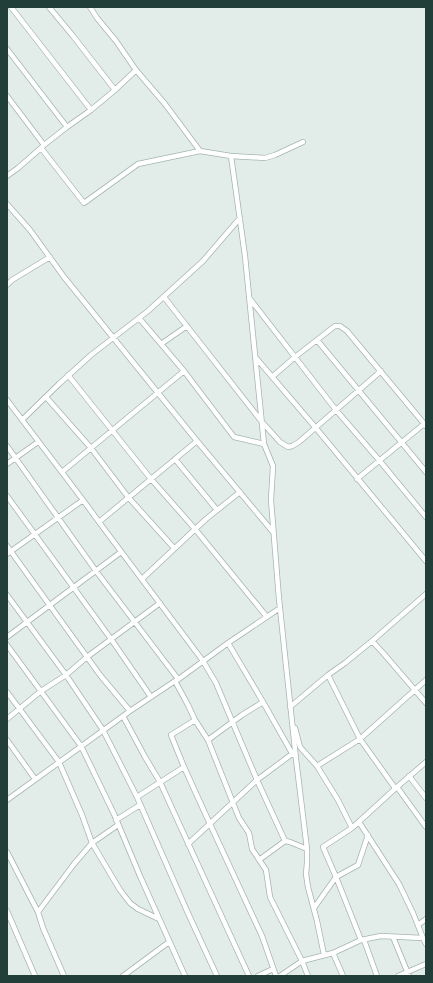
<svg xmlns="http://www.w3.org/2000/svg" width="433" height="983" font-family="'Work Sans',sans-serif">
  <style>
    .lines { fill: none; stroke-linecap: round; stroke-linejoin: round }
    .minor-casing { stroke: #a4b5b1; stroke-width: 6 }
    .minor { stroke: #fff; stroke-width: 4.5 }
  </style>
  <rect width="100%" height="100%" fill="#e2ede9"/>
  <g class="lines">
    <g class="minor-casing">
      <path id="minor" d="M11,7L91,110
        M49,7L73,36L115,90
        M90,7L97,18L116,41L136,70L165,104L200,151
        M7,49L67,127
        M7,96L44,145L42,147
        M44,145L67,127L91,110L115,90L136,70
        M231,156L245,256L264,444L273,466L271,500L279,599L296,759L307,849V863L306,874L308,887L317,921L324,955
        M7,176L18,168L41,148L84,203L138,164L200,151L231,156L265,158L275,155L303,142
        M7,204L30,230L64,277L197,441L273,532
        M7,285L12,280L50,257
        M164,297L262,422L280,442L288,447L292,446L299,442L381,371
        M250,299L336,410L379,460L426,517
        M139,318L184,371L234,437L264,444
        M317,340L426,472
        M161,344L187,326
        M256,358L315,427L426,561
        M68,375L151,479L195,529L267,617
        M272,377L295,357L335,326H340L347,331L426,426
        M46,397L91,448L128,497L174,548
        M7,400L83,500L99,522L203,661L216,683L257,780L285,841
        M22,420L59,384L91,355L148,311L203,261L240,218
        M7,446L96,571L178,679
        M175,459L217,510
        M7,464L38,442
        M62,472L184,371
        M357,479L424,424
        M7,496L111,639L151,697
        M99,522L197,441
        M7,546L100,675L130,711
        M7,554L83,500
        M142,579L206,519L240,492
        M7,595L66,675L103,730L137,797L187,911L217,976
        M7,637L121,552
        M372,641L384,654L426,703
        M228,643L263,702L293,755
        M7,645L81,746L114,814L140,876L185,976
        M328,675L360,739L395,788
        M176,681L228,643L280,608
        M7,692L59,762L82,815L92,843L120,890L130,903L138,909L159,919
        M290,707L328,675L345,663L372,641L426,594
        M123,716L145,757L160,782L249,976
        M7,719L41,691L66,675L87,657L160,603
        M195,720L171,735L184,767L210,824L262,936L276,976
        M295,728L300,747L317,766L338,800L352,828
        M7,740L35,779
        M208,740L242,715L263,702
        M317,766L360,739L426,680
        M409,776L426,798
        M397,787L426,827
        M137,797L184,767
        M7,800L130,711L175,681L188,705L195,720L208,740L239,818L249,833L252,849L266,870L270,897L302,961L333,953L361,940L381,936L423,938L426,944
        M116,820L140,805
        M359,822L399,884L413,913L423,938
        M188,844L257,780L292,754
        M7,852L38,912L43,928L64,976
        M259,860L285,841L290,842L307,849
        M314,908L336,877L323,847L352,828L397,787L426,762
        M7,911L35,976
        M38,912L74,864L92,843L118,825
        M418,925L426,919
        M393,937L409,976
        M361,940L336,877L358,865L368,835
        M364,940L377,976
        M333,953L343,976
        M123,976L169,942
        M258,976L273,969
        M280,976L302,961L308,976
        M398,976L426,964"/>
    </g>
    <use href="#minor" class="minor"/>
  </g>
  <rect width="433" height="983" fill="none" stroke="#213e39" stroke-width="16"/>
</svg>
